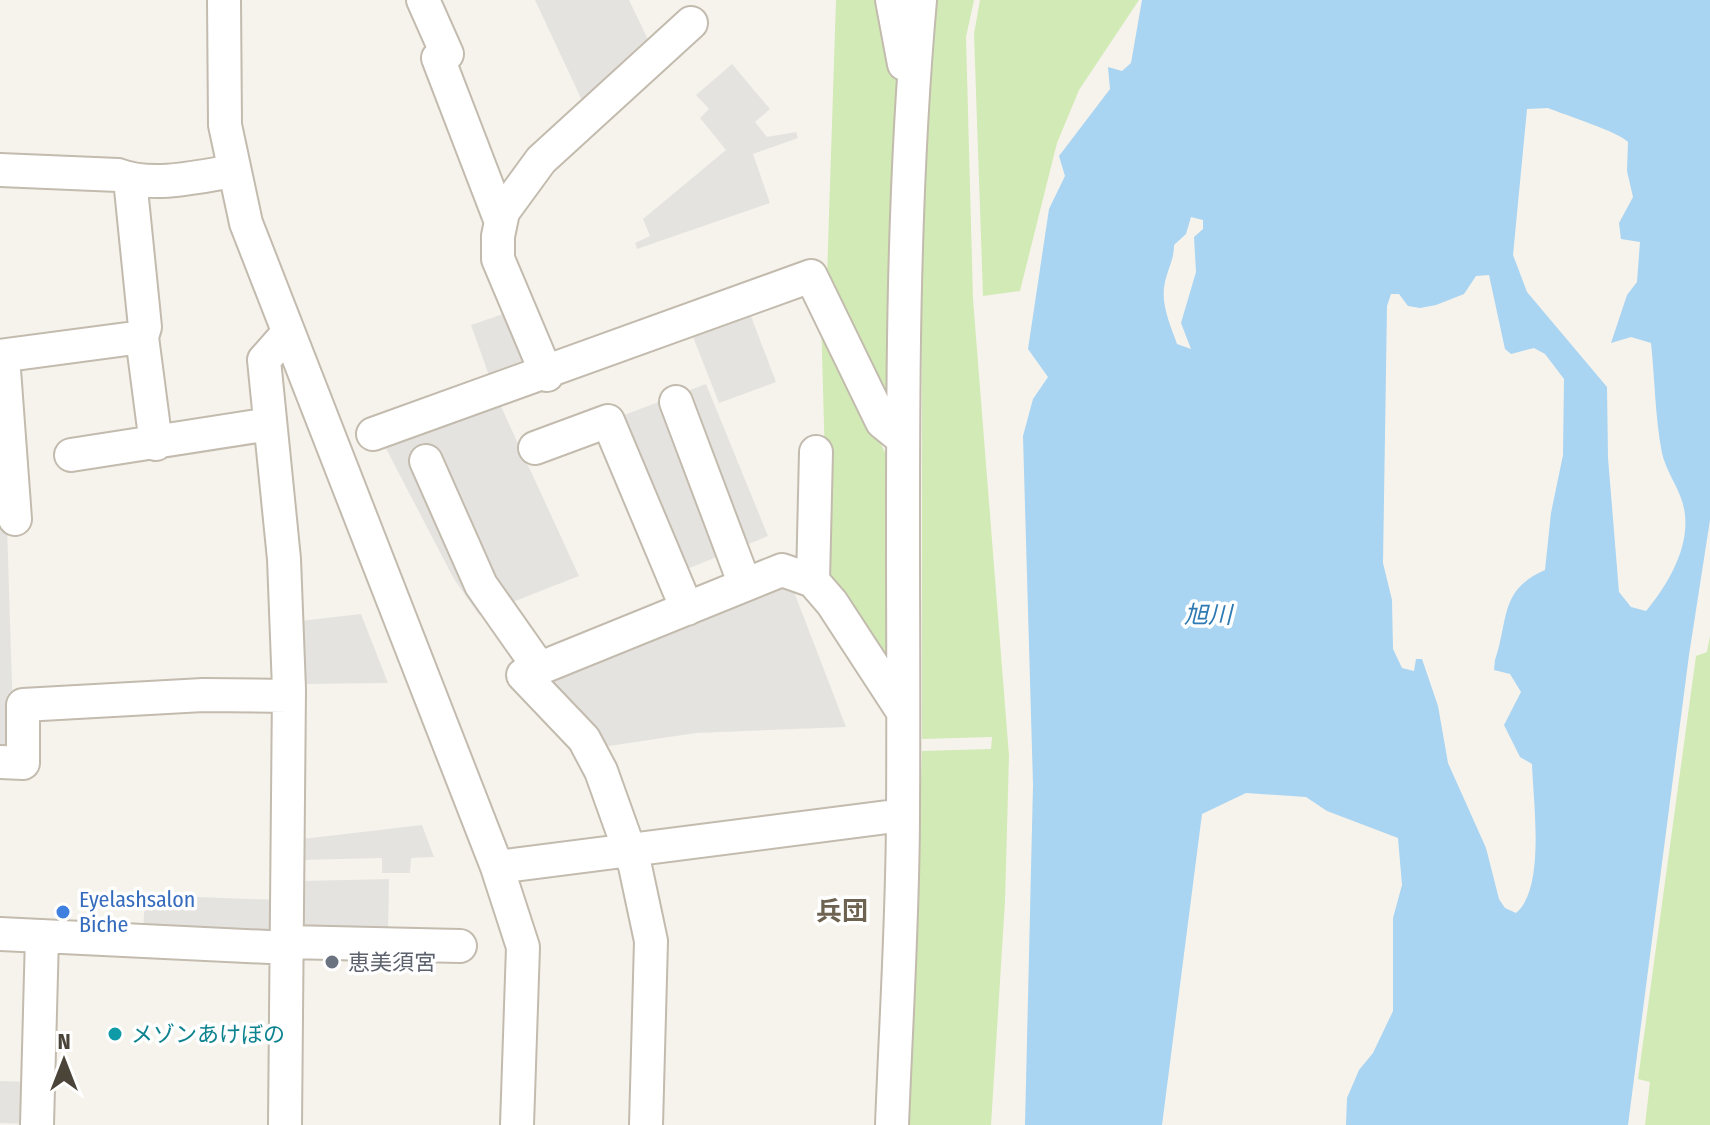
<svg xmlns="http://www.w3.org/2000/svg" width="1710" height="1125" font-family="'Fira Sans Condensed','Noto Sans JP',sans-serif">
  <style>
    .green { fill: #d2eab5 }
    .parking { fill: #e5e3e0 }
    .water { fill: #a9d4f2; fill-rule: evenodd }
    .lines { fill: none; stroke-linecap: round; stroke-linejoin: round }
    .minor-casing { stroke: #c2bbae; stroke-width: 36 }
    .minor { stroke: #fff; stroke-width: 32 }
    .shop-dot { fill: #3f7fe0; stroke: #fff; stroke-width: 3 }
    .worship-dot { fill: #6b7280; stroke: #fff; stroke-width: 3 }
    .culture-dot { fill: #0f9aa8; stroke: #fff; stroke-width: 3 }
    .labels { text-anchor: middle; stroke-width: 7; stroke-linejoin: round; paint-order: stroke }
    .shop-label { font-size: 22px; fill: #366cbe; stroke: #fff; text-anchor: start }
    .worship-label { font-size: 22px; fill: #5b616d; stroke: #fff; text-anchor: start }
    .culture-label { font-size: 22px; fill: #0d838f; stroke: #fff; text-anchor: start }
    .water-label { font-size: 24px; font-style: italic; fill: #2e7ab2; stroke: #fff }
    .quarter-label { font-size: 26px; font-weight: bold; fill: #6e6250; stroke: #fff }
  </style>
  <rect width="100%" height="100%" fill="#f6f3ec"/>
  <path class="green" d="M836,0H886L900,74L889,413L827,277Z
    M932,0H974L966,37L973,299L1009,756L1005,901L991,1125H909L922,751L991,749L992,737L922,739V202Z
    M980,0H1139L1079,90L1057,143L1020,291L983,296L974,34Z
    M821,317L890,463L894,683L828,569Z
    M1710,636V1125H1645L1650,1082L1638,1079L1696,656L1707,652Z"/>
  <path class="parking" d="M535,0H629L653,50L586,109Z
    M732,64L770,109L755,122L767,137L796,132L798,138L753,154L770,203L637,249L635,243L650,236L643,219L726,150L700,118L709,109L696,95Z
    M749,311L776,382L719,403L691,332Z
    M509,312L531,363L492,384L471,325Z
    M706,384L768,536L682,571L619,417Z
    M498,400L579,576L479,615L454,579L381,439Z
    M7,525L14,748L0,753V526Z
    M791,584L846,727L696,733L602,747L550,679Z
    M361,614L388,683L302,684L300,621Z
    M422,825L434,857L411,858L410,873H382V858L302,860V839Z
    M389,879L388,936L300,933L301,881Z
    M145,895L278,900L276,937L143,932Z
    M0,1081L30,1082L29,1124L0,1123Z"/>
  <path class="water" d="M1142,0H1710V520L1689,655L1628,1125H1346L1347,1098L1359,1070L1373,1053L1393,1011V918L1402,885L1398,838L1327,811L1306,797L1246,793L1202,814L1162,1125H1025L1033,785L1023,436L1033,399L1048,377L1028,349L1049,209L1065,176L1059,156L1110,89L1108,67L1122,71L1131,63ZM1548,108C1565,115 1619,132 1628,142L1627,171L1633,197L1619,223L1621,239L1640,242L1637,282L1627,295L1611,343L1631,337L1651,343C1655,380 1655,417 1662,453C1666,470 1675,482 1681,498C1696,538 1670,582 1646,611L1631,607L1619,592L1608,458L1607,387L1527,292L1513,255L1527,109ZM1191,217L1203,220V229L1194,237L1196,272L1181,323L1191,349L1177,344C1170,324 1160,303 1165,282C1168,268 1174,260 1174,245L1186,234ZM1489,275L1505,349L1511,354L1534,348L1545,354L1564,379L1563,455L1551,513L1545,570C1499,590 1509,619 1495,660L1494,670L1510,674L1521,692L1504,725L1520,757L1532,764C1533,801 1546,888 1516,913L1505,908L1499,899L1486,848L1448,763L1438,706L1422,659H1416L1414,671L1402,668L1393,649L1392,600L1383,563L1387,306L1391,294H1399L1408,306L1420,308L1436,305L1464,294L1476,276Z"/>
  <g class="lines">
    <g class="minor-casing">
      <path id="minor" d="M224,0L225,125L246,223L497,867L523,947L517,1125
        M423,0L447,54L438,58L501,222
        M892,0L904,64
        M0,170L118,175C152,188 198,177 233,171
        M130,179L145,327L142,337L156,444
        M0,356L142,337
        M3,356L15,519
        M547,375L498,259V236L503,212L541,160L691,23
        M676,402L745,585
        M373,434L811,276L882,422L903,439
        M535,448L608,421L687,609
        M71,455L270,424
        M426,461L481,585L540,669
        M813,581L816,452
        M0,762L23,763V705L203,695L289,696
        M497,867L903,815
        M0,934L288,948
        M288,942L460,946
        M37,1125L42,936
        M285,1125L289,689L284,559L264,360L287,334
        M646,1125L651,941L635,866L601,771L584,739L523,675L782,570L813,581L832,603L903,712
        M892,1125C896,1020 903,915 903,811C905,541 896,269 920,0"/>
    </g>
    <use href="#minor" class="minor"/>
  </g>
  <circle class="shop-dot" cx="63" cy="912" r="8"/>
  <circle class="worship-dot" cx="332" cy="962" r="8"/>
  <circle class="culture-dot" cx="115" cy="1034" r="8"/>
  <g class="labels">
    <g class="shop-label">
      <text x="79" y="907">Eyelashsalon<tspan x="79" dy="25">Biche</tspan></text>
    </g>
    <g class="worship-label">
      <text x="348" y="970">恵美須宮</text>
    </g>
    <g class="culture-label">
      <text x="131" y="1042">メゾンあけぼの</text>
    </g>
    <g class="water-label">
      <text x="1208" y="623">旭川</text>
    </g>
    <g class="quarter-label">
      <text x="842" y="920">兵団</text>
    </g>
  </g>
  <g transform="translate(64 1061)" stroke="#ffffff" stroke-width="6" paint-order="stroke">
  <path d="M0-6L14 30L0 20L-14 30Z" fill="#4b4439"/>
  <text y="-12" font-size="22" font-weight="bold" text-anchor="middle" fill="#4b4439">N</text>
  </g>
</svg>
